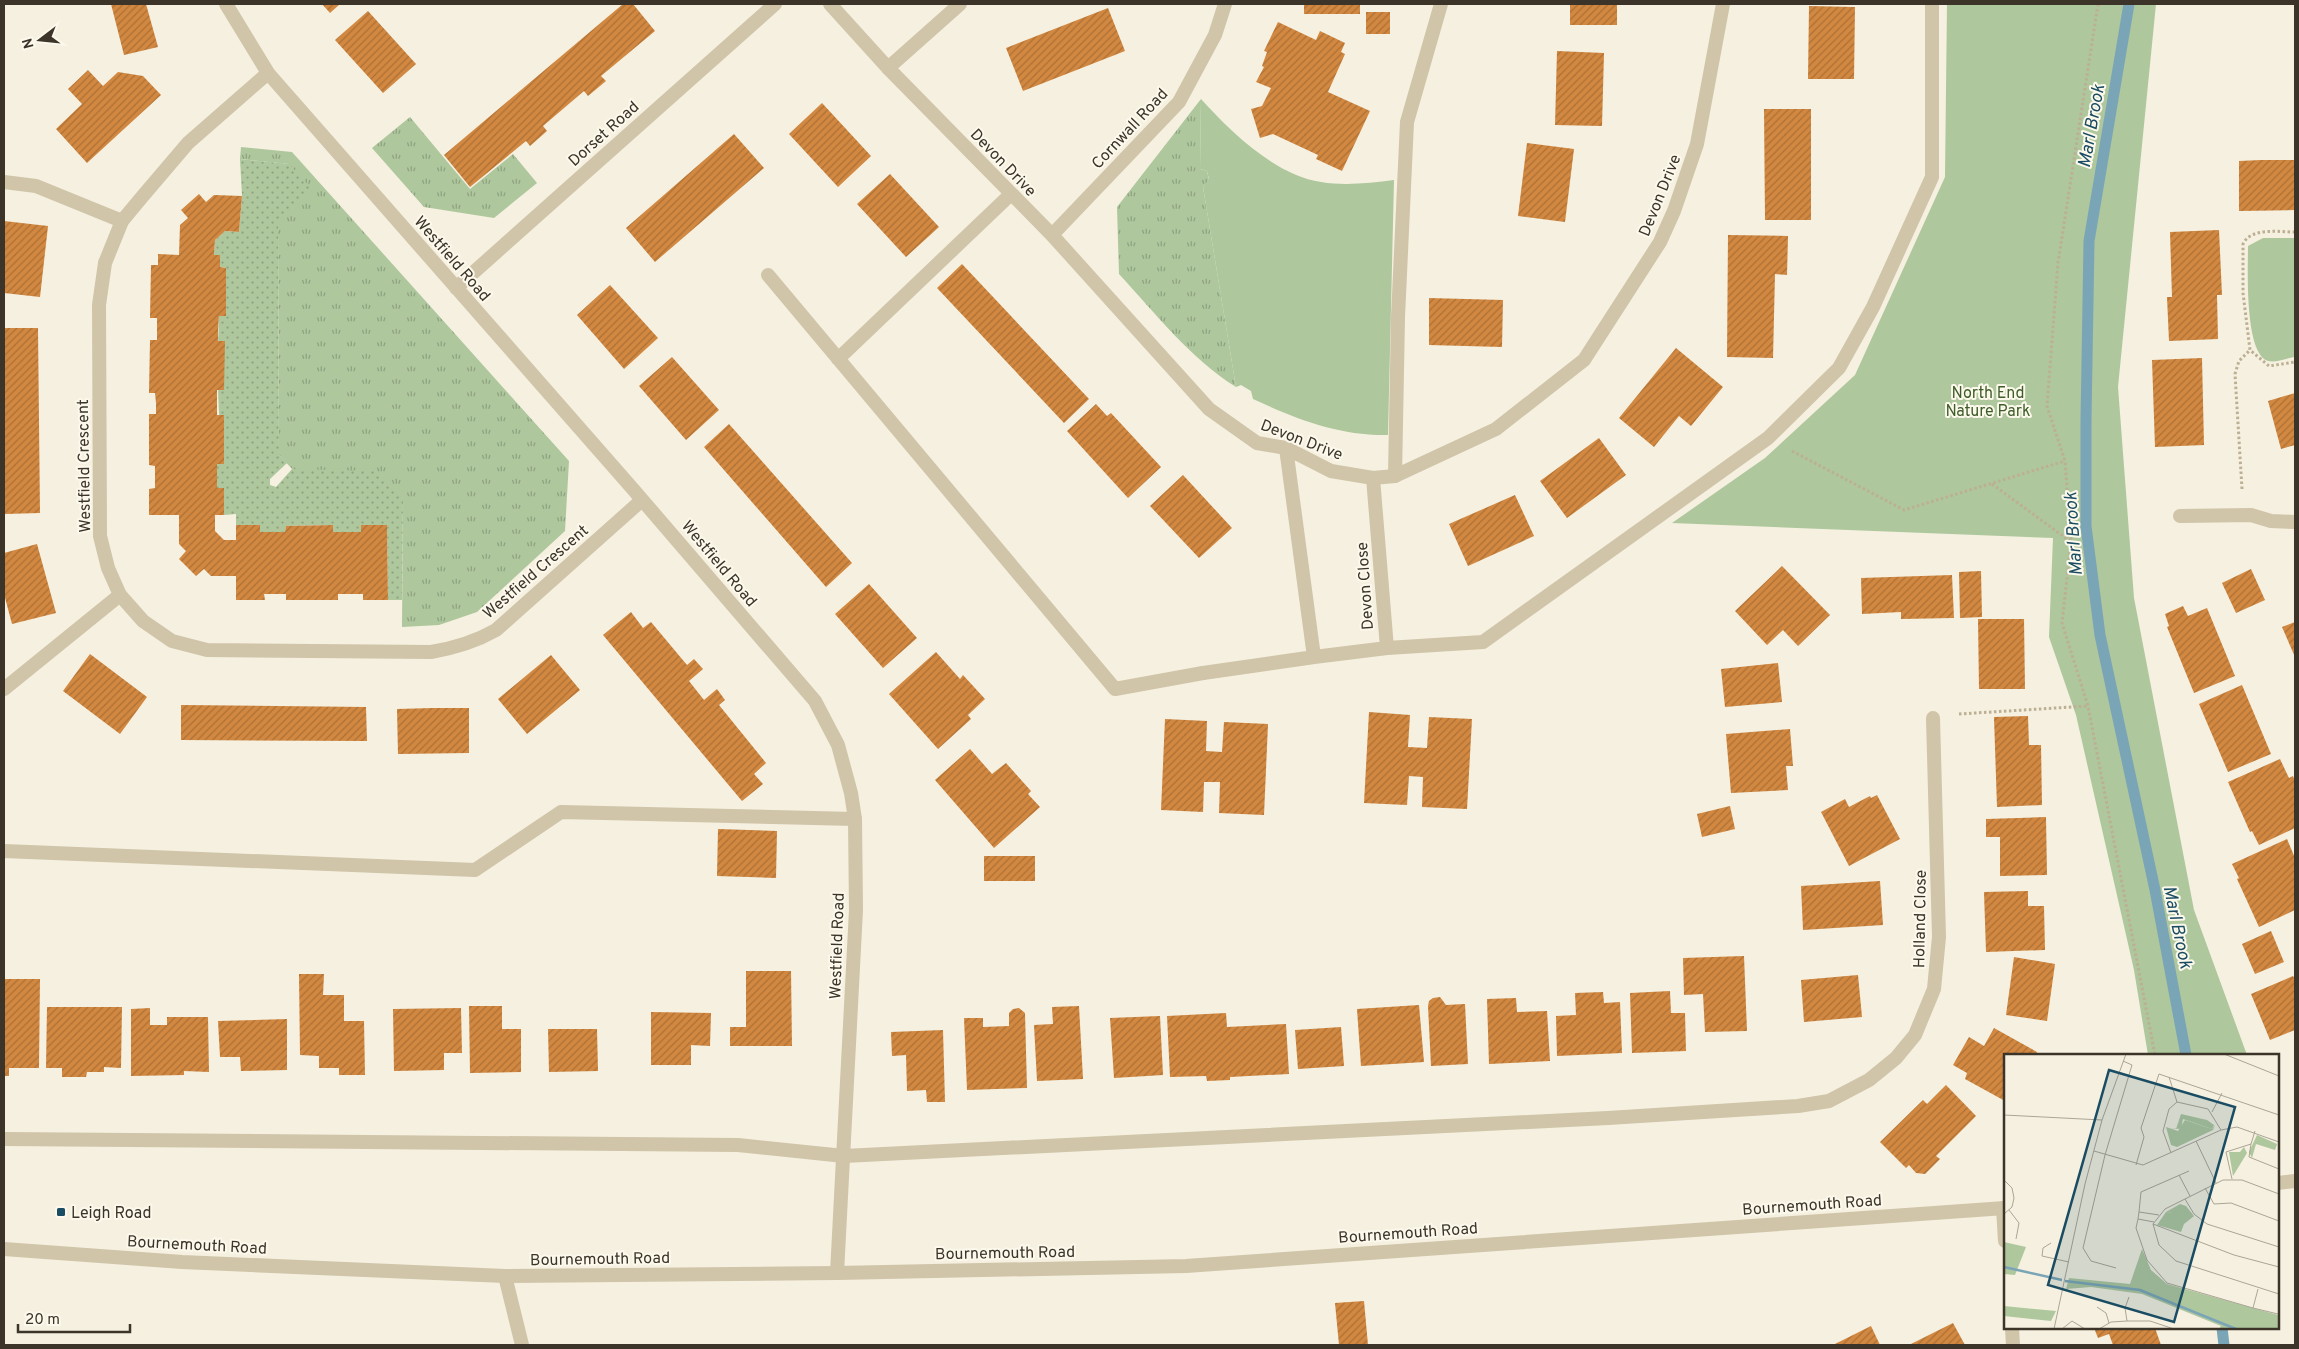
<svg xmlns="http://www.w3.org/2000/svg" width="2299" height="1349" font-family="Overpass,sans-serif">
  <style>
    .grass { fill: url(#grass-tufts) }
    .park { fill: #aec79d }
    .garden { fill: url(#garden-dots) }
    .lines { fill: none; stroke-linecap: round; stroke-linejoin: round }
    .stream { stroke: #7aa5b6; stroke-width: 11 }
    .building { fill: url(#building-hatch) }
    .path { stroke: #bcaf93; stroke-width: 3; stroke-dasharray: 2.5 2.5; stroke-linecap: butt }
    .service { stroke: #d0c4a9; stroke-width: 14 }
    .minor { stroke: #d0c4a9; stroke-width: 14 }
    .tertiary { stroke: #d0c4a9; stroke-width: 14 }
    .poi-dot { fill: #1a4c63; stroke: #fcf9ec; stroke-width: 2 }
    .labels { text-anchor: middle; stroke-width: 4; stroke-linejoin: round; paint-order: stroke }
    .street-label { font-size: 16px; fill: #3c3429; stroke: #fcf9ec }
    .park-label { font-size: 16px; fill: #3e5d2a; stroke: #fcf9ec }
    .poi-label { font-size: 16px; fill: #3c3429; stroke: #fcf9ec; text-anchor: start }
    .water-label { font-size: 18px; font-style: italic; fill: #1a4c63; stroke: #fcf9ec }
    .inset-river { fill: none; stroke: #7aa5b6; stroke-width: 2.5 }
    .inset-road { fill: none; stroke: #aba596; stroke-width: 1 }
    .view { fill: #1a4c63; fill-opacity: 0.15; stroke: #1a4c63; stroke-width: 2.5 }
    .inset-edge { fill: none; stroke: #3c3429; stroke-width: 2.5 }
  </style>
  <defs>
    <pattern id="grass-tufts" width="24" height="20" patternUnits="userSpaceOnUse" patternTransform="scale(1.25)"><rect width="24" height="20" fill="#aec79d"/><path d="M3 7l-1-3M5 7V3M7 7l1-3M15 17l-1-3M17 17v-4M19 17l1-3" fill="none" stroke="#8fa280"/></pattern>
    <pattern id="garden-dots" width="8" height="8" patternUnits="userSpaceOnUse" patternTransform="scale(1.25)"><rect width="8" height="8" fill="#aec79d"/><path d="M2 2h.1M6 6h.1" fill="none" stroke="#8fa280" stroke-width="1.8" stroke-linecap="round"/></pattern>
    <pattern id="building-hatch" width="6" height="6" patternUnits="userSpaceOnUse" patternTransform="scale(1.25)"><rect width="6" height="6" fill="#d28840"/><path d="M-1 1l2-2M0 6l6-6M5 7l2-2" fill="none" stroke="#ac7036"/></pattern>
  </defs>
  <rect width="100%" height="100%" fill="#f5f0df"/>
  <path class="grass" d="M1201,99L1200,169L1207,171L1209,180L1203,187L1236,387C1190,358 1156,314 1119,274L1117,207Z
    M410,117L470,189L513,154L537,183L494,218L424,207L372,148Z
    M241,147L292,152L569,461L565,531L477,612L439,625L402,627L403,499L293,470L279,455L278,224L289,164L240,159Z"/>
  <path class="park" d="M1947,4H2156L2118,387L2134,598L2194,910L2247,1055H2148L2134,970L2076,715L2049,637L2053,538L1672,523L1765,458L1855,375L1945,177Z
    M1201,99C1231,132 1275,175 1321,182C1345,186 1370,183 1394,180L1388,435C1340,436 1296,419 1253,399L1251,391L1241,385L1236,387L1203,187L1209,179L1207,171L1200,169Z
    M2263,238H2295V357C2287,358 2276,363 2268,361C2244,354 2248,267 2248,246Z"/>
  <path class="garden" d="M240,159L289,164L313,190L278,224L279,455L287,463L270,479V485L276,487L292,469L376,471L403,499L402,600H388L387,525H361V532H333V525L286,526L285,532H260V525H236V514L224,515V488H217V464H224C217,414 217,366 219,316H226V268L220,267V255H214L215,240L225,231L239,232L242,196Z"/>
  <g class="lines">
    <path class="stream" d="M2129,4L2089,241L2086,421V526L2100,635L2155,890L2186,1055
      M2222,1328L2224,1345"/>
  </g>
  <path class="building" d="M111,4H146L158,47L124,55Z
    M322,4H340L330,13Z
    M623,4H633L655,31L601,76L606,81L588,96L584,91L543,126L547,131L530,146L526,141L470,187L444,155Z
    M1304,4H1360V14H1304Z
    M1570,4H1617V25H1570Z
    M1809,6L1855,7L1854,79H1808Z
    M1108,8L1125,51L1023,91L1006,48Z
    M368,11L416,64L383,93L335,40Z
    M1366,12H1390V34H1366Z
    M1278,22L1316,40L1320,31L1345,43L1341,52L1345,54L1328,92L1370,111L1342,171L1316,159L1318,155L1273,134L1260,138L1251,109L1262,106L1271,88L1256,82L1264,67L1262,66L1267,52L1264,51Z
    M1557,51L1604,53L1602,126L1555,125Z
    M88,70L103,86L118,72L143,76L161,95L87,163L56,129L82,104L68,89Z
    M822,103L871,156L838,187L789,134Z
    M1764,109H1811V220H1765Z
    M734,134L764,168L655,262L626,228Z
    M1527,143L1574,149L1565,222L1518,216Z
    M2261,160H2295V210L2239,211V161Z
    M890,174L939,227L906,257L857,204Z
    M199,194L206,202L214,195L242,196L239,232L225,231L215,240L214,255H220V267L226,268V316H219L218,330V341H225L224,390H217V415H224V464H217V488H224V515H215V531L224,540H236V525H260V532H285L286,526L333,525V532H361V525H387L388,600H363V594H338V600H286V594H264L265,600H236V576H211L204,569L196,576L179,559L186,551L179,544V515H149V489L155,488V466L149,465V414H156V403L155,393H149L150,340H157V318H150L151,265H158V254L179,255L180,225L188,218L181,210Z
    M4,221L48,226L40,297L4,293Z
    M2219,230L2222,295H2217L2218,339L2169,341L2167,297H2172L2170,232Z
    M1728,235L1788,236L1787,275L1775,274L1773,358L1727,357Z
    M962,264L1089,399L1064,423L937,288Z
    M610,285L658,338L624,369L577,315Z
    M1429,298L1503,300L1502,347L1429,345Z
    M4,328H38L40,513L5,514Z
    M1676,348L1723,387L1691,426L1679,416L1654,447L1619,418Z
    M672,357L719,410L686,440L639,386Z
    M2202,358L2204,445L2155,447L2152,360Z
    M2295,393V445L2281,449L2268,401Z
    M1096,404L1107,416L1111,413L1161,467L1128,498L1067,431Z
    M729,424L852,563L826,587L704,447Z
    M1599,438L1626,475L1567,518L1540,481Z
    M1183,475L1232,528L1199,558L1150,506Z
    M1515,495L1534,536L1468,566L1449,524Z
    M37,544L56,613L12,624L4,594V553Z
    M1782,566L1830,615L1798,646L1783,630L1767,645L1735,611Z
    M2251,569L2265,600L2236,613L2222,583Z
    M1981,571L1982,617L1960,618L1959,572Z
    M1952,575L1954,618L1901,619V612L1862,614L1861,578Z
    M869,584L917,638L883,668L835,614Z
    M2183,606L2188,616L2207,608L2235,676L2194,693L2167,627L2169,626L2165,614Z
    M631,612L643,628L651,622L687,665L694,659L703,669L689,681L704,700L717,689L725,700L719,705L766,763L754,774L763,784L742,801L603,635Z
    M1978,619H2024L2025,689H1979Z
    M2295,622V657L2282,627Z
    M936,652L960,679L963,675L985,699L968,715L971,719L938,749L889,694Z
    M90,654L147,697L120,734L63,691Z
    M551,655L580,690L527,734L498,699Z
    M1778,663L1782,702L1725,707L1721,669Z
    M2242,685L2271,754L2228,772L2199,704Z
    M181,705L366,707L367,741L181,740Z
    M433,708H469V753L398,754L397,709Z
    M1369,712L1410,715L1408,747L1427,748L1429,717L1472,719L1467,809L1422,807L1423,777L1409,776L1407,805L1364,803Z
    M2028,716L2029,745H2041L2042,805L1997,807L1994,717Z
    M1165,719L1207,721L1206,751L1222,752L1224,722L1268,724L1264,815L1219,813L1220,782H1204L1203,812L1161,810Z
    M1790,729L1793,766H1786L1788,790L1731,793L1726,734Z
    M970,749L992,774L1006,763L1031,791L1028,794L1040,807L994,848L935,780Z
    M2280,759L2289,778L2293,776L2295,781V828L2259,845L2252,831L2250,832L2228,782Z
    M1877,795L1900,839L1849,866L1821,812L1845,799L1849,807L1870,796L1871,798Z
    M1730,806L1735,829L1702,837L1697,814Z
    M2046,817L2047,875L2000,876V837H1986V819Z
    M718,829L777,831L776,878L717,876Z
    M2287,839L2295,858V910L2259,927L2237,879L2239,878L2232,864Z
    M984,856H1035V881H984Z
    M1880,881L1883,925L1803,930L1801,886Z
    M2028,891V906H2044L2045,950L1986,952L1984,892Z
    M2271,931L2284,962L2255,974L2242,944Z
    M1744,956L1747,1031L1705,1032L1703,994L1684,995L1683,958Z
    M2014,957L2055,964L2047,1021L2006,1015Z
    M746,971H791L792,1046H730V1027H746Z
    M299,974H324L323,995H344V1021H364L365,1075H339V1068H319V1056L300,1055Z
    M1858,975L1862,1017L1804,1022L1801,980Z
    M2293,976L2295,979V1030L2270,1040L2251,994Z
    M4,979H40L39,1068H9V1076H4Z
    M1670,991L1671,1013H1685L1686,1051L1632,1053L1630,993Z
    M1603,992L1604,1003L1620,1002L1622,1053L1557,1056L1556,1016L1576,1015L1575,993Z
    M1440,997L1446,1005L1465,1004L1468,1064L1431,1066L1428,1006L1429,1001L1433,998Z
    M1516,998L1517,1012L1547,1011L1550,1061L1489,1064L1487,999Z
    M1419,1005L1424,1062L1361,1066L1357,1009Z
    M469,1006H502V1029H521V1072L470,1073Z
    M1079,1006L1083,1079L1037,1081L1034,1025L1053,1024L1052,1007Z
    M47,1007H122L121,1068L104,1067V1072H87L86,1077H62V1068H46Z
    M150,1008V1025H167V1017H208L209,1072L184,1071V1075L131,1076V1009Z
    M461,1008L462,1053H444V1070L394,1071L393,1009Z
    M1019,1008L1025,1013L1027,1088L967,1090L964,1018H983V1027L1009,1026V1013L1013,1009Z
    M651,1012L711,1013L710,1046L691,1045V1065H651Z
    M1226,1013L1227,1027L1286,1024L1289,1074L1230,1077V1080L1207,1081L1206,1076L1170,1077L1167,1016Z
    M1160,1016L1163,1075L1114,1078L1110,1018Z
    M287,1019V1070L241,1071L240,1057H220L218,1021Z
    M1341,1027L1344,1066L1298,1069L1295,1030Z
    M1994,1028L2037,1052L2036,1055H2005V1101L1965,1079L1967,1073L1953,1065L1969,1037L1984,1046Z
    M548,1029H597L598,1071L549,1072Z
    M943,1030L945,1102H927L926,1090L907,1091L906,1055L892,1056L891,1032Z
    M1946,1085L1976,1116L1936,1156L1940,1159L1925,1174L1916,1173L1909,1165L1906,1168L1880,1142L1923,1100L1927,1104Z
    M1364,1301L1368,1345H1339L1335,1303Z
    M1953,1323L1965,1345H1909Z
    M1871,1326L1880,1345H1833Z
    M2094,1328H2155L2161,1345H2113L2109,1334L2098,1338Z"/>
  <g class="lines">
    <path class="path" d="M2098,4L2058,263L2047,406L2065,461L2071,542L2062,623L2088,706L2155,1055
      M2295,232C2279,232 2251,227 2243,244V293L2250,350L2269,366L2295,362
      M1792,451L1904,510L2065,461
      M1992,484L2071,542
      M2242,489L2235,374L2239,361L2250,350
      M1959,714L2088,706"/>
    <path class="service" d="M888,68L960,4
      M4,182L36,186L122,221
      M768,275L1115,689L1203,673
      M838,359L1011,194
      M1395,476L1398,317L1407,122L1441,4
      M2180,516L2251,515L2271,521L2295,522
      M1387,648L1483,642L1768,438L1839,368L1873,307L1932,177V4
      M4,689L120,595
      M4,851L475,870L561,812L855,819"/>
    <path class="minor" d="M226,4L268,73L632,488L815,701L838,745L851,793L855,819L856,910L837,1273
      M830,4L888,68L1052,235L1209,409L1257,443L1286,448L1331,471L1373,478L1395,476L1496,429L1584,360L1660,242L1674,211L1697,144L1723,4
      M268,73L188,143L142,197L122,221L105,263L99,305L100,536L108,568L120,595L143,621L172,641L207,650L431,652C455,648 475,642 496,630L642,500
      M1052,235L1179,102L1215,35L1225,4
      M456,288L775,4
      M1286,448L1314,657L1387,648L1373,478
      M1203,673L1314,657
      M4,1139L738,1145L844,1156L1608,1118L1798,1106L1829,1101L1869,1080L1896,1058L1915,1035L1934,989L1939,937L1933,718
      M2003,1208L2005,1241
      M505,1276L522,1345
      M2012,1328L2013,1345"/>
    <path class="tertiary" d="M2278,1183L2295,1181
      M4,1249L182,1262L505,1276L837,1273L1186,1266L2005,1208"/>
  </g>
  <rect class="poi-dot" x="56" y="1207" width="10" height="10" rx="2.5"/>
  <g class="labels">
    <g class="street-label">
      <text transform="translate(1129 128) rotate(-47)" y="6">Cornwall Road</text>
      <text transform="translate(603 133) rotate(-42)" y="6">Dorset Road</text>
      <text transform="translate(1004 162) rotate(46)" y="6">Devon Drive</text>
      <text transform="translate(1659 195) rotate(-68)" y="6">Devon Drive</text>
      <text transform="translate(453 258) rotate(49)" y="6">Westfield Road</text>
      <text transform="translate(1302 439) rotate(21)" y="6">Devon Drive</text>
      <text transform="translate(83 466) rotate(-91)" y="6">Westfield Crescent</text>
      <text transform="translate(720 563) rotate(50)" y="6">Westfield Road</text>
      <text transform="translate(535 571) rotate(-41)" y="6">Westfield Crescent</text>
      <text transform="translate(1364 586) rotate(-94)" y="6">Devon Close</text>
      <text transform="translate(1919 919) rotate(-89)" y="6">Holland Close</text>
      <text transform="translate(836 946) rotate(-88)" y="6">Westfield Road</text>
      <text transform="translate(1812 1204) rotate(-4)" y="6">Bournemouth Road</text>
      <text transform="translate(1408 1232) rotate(-4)" y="6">Bournemouth Road</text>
      <text transform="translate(197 1244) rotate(3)" y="6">Bournemouth Road</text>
      <text transform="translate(1005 1252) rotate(-1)" y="6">Bournemouth Road</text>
      <text transform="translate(600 1258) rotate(-1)" y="6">Bournemouth Road</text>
    </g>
    <g class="park-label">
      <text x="1988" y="398">North End<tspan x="1988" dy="18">Nature Park</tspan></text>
    </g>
    <g class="poi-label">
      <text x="71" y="1218">Leigh Road</text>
    </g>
    <g class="water-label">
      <text transform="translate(2091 126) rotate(-80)" y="6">Marl Brook</text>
      <text transform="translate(2073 534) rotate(-94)" y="6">Marl Brook</text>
      <text transform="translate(2178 927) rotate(78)" y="6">Marl Brook</text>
    </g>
  </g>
  <g transform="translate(2004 1054)">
    <rect width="275" height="275" fill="#f5f0df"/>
    <path d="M181,66L208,75L211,71L209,76L173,93L167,91L162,73L174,77ZM253,81L273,90L271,96L252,90L248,104L245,98ZM240,93L243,99L229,122L225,98H236ZM176,150L182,152L190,162L162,158Z" fill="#aec79d"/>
    <path d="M0,188L22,193L11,221L0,220ZM0,252L52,257L47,267L0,262Z" fill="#aec79d"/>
    <path d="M162,158L183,160L190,162L180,170L177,178L153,171ZM138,195L147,216L163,230L274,261L275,275H215L217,272L138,240L87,233L62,235L65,224L126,230Z" fill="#aec79d"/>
    <path d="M177,60L203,66L210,71L208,75L179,65L177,75L165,74L172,75Z" fill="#aec79d"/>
    <path class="inset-river" d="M0,213L58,226M61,227L136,236L232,275"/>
    <path class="inset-road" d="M220,0L275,22M165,23L173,48M208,58L218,39M0,61L98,66M192,87L212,129M247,90L245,103L275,115M90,97L139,111L217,76L233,73L275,88M167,99L159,77L165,55L173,48L204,55L217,76M132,111L140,83L137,74L155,20L275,61M175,121L186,142M228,125L222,98L247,90L251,77M0,126L8,134L10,144L8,153L0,160M201,134L210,150L227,149L275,167M275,140L238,126H219L161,155L149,170L155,191L172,207L275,240M181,145L190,160L203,170L275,193M5,156L15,169L12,185M135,158L137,138L185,117M134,165L132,174L143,206L163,229L249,254M150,168L134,165L135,158L155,161M149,170L230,201L275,213M47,189L39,194L38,202L65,208M112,214L87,207L79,194L101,101L128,11L119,7M254,235L249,254L274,260M93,253L102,259L105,269M123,267L121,254L125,243M50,275L81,130L98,66L122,0M58,275L68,267L81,275M95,275L107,268L123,267H146L170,275"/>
    <path class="view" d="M105,16L231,53L170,268L44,231Z"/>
    <rect width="275" height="275" class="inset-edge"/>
  </g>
  <rect width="2299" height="1349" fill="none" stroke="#3c3429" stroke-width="10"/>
  <g transform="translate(40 40) rotate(254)" stroke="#fcf9ec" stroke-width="4" paint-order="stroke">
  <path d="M0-4L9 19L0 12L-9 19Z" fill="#3c3429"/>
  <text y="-8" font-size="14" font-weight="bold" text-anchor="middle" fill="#3c3429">N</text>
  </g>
  <path d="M18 1324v8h112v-8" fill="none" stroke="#3c3429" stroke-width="2.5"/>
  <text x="25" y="1324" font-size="15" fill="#3c3429" stroke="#fcf9ec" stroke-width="4" paint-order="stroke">20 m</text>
</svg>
